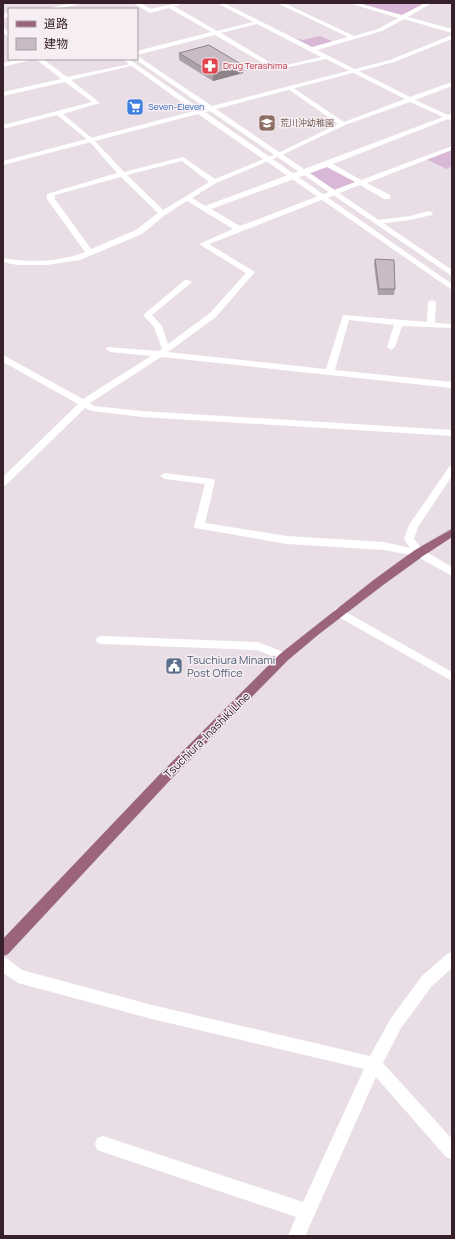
<svg xmlns="http://www.w3.org/2000/svg" width="455" height="1239" font-family="Manrope,'Noto Sans JP',sans-serif">
  <style>
    .green { fill: #d9b7d6 }
    .lines { fill: none; stroke-linecap: round; stroke-linejoin: round }
    .primary-casing { stroke: #c3bcbf; stroke-width: 1 }
    .minor { fill: #fff; fill-rule: evenodd }
    .tertiary { fill: #fff; fill-rule: evenodd }
    .primary { fill: #9c647c; fill-rule: evenodd }
    .wall { fill: #ada1a8 }
    .shaded-wall { fill: #8d8388 }
    .building { fill: #c9bbc3; stroke: #8d8388 }
    .labels { text-anchor: middle; stroke-width: 3; stroke-linejoin: round; paint-order: stroke }
    .far-health-label { font-size: 9px; fill: #be3a42; stroke: #f6eef3; text-anchor: start }
    .far-shop-label { font-size: 9px; fill: #366cbe; stroke: #f6eef3; text-anchor: start }
    .far-education-label { font-size: 9px; fill: #785e54; stroke: #f6eef3; text-anchor: start }
    .service-label { font-size: 11px; fill: #4e5e75; stroke: #f6eef3; text-anchor: start }
    .street-label { font-size: 11px; fill: #37202a; stroke: #f6eef3 }
  </style>
  <rect width="100%" height="100%" fill="#e9dee5"/>
  <path class="green" d="M354,3H425L403,17Z
    M320,36L334,42L313,48L294,38L303,40Z
    M452,149V166L447,169L426,159Z
    M327,165L358,183L335,192L305,173Z"/>
  <g class="lines">
    <g class="primary-casing">
      <path id="primary" d="M452,529V537L423,556L383,585L319,634L288,660L171,779L8,954L3,956V939L163,771L280,654L375,579L415,550Z"/>
    </g>
    <path class="minor" d="M133,3H140L151,9L179,3V5L174,6L217,31L253,22L217,3H224L312,47L348,37L277,3H284L354,36L378,29L398,18L349,3H358L402,15L425,3H432L408,17L452,29V33L404,19L382,31L317,50L410,97L452,82V86L415,100L448,115L452,114V121L448,119L333,164L361,180L452,146V150L367,183L390,195V199H384L360,185L209,244L255,272L216,317L168,352L326,369L343,315L427,322L428,302L432,300L436,302L435,323L452,324V328L402,326L395,347L391,350L387,347L394,325L349,320L335,370L452,382V388L161,357L90,403L94,406L142,411L452,430V436L142,417L92,411L85,408L6,485L3,486V477L78,404L3,362V355L83,399L151,356L110,352L106,349L107,347L158,351L162,349L154,327L143,315L185,280H188L192,282L152,315L162,326L168,344L210,313L246,273L199,244L233,229L187,201L165,215L142,234L80,260L47,265H17L3,262V258C30,263 60,262 85,252L47,199V194L117,173L89,141L57,115L3,129V125L92,102L65,82L3,96V92L61,79L36,59H43L67,77L135,63V65L71,80L100,103L63,114L93,139L124,172L183,157L215,179L276,154L338,124L288,89V87H292L344,122L405,99L326,59L275,70L215,35L137,55V51L211,32L169,8L150,13ZM257,24L321,57L278,67L221,33ZM410,102L443,117L205,206L192,198L216,183L280,156L345,125ZM182,161L209,182L163,210L127,175ZM327,167L355,182L240,226L211,209ZM121,177L158,213L136,230L91,249L55,199V195Z
      M3,28L9,32V37L3,33Z
      M23,59H34L3,67V63Z
      M429,211L433,213L432,215L410,220L378,224L374,222L378,220L410,216Z
      M452,466V476L418,527L414,539L423,550L452,567V576L416,556L384,550L287,544L195,528L194,526L205,484L165,479L160,476L165,473L213,479L215,481L205,523L287,536L384,542L410,548L404,539L409,525L449,467Z
      M339,608L452,672V681L335,615L334,612L335,609Z
      M102,636L258,642L288,654L290,657L288,660L284,661L257,650L102,644L98,643L96,640L98,637Z
      M452,952V968L432,986L401,1028L383,1063L452,1139V1159L446,1157L376,1077L305,1236H288L296,1217L103,1152L97,1150L95,1144L97,1138L103,1136L303,1202L364,1069L152,1019L18,983L3,973V957L8,959L22,970L152,1005L370,1056L391,1018L422,976L447,954Z"/>
    <path class="tertiary" d="M72,3H84L57,9H45Z
      M9,13V17L3,18V14Z
      M452,35V39L394,62L216,109L452,270V276L210,111L205,112L452,284V290L198,114L3,165V161L194,111L122,59H129L200,109L206,108L135,59H137V56L139,57L212,106L390,60Z"/>
    <use href="#primary" class="primary"/>
  </g>
  <path class="wall" d="M179,53L244,66L243,73L213,81L179,60Z
    M375,259L395,289L394,295H378L374,264Z"/>
  <path class="shaded-wall" d="M244,66L243,73L213,81V74Z"/>
  <path class="building" d="M209,45L244,66L213,74L179,53Z
    M375,259L394,260L395,289H379Z"/>
  <defs>
    <g id="pharmacy-square" transform="scale(0.9)"><rect x="-9" y="-9" width="18" height="18" rx="4" fill="#e0444e" stroke="#f6eef3"/><path d="M-2-6h4v4h4v4h-4v4h-4v-4h-4v-4h4Z" fill="#fff"/></g>
    <g id="supermarket-square" transform="scale(0.9)"><rect x="-9" y="-9" width="18" height="18" rx="4" fill="#3f7fe0" stroke="#f6eef3"/><path d="M-6-5.5h2.5l.6 2H6L4.5 2H-2.5L-4.4-4H-6ZM-1.5 3.2a1.3 1.3 0 1 0 .1 0ZM3 3.2a1.3 1.3 0 1 0 .1 0Z" fill="#fff"/></g>
    <g id="school-square" transform="scale(0.9)"><rect x="-9" y="-9" width="18" height="18" rx="4" fill="#8d6e63" stroke="#f6eef3"/><path d="M0-5L7-2L0 1L-7-2ZM-4 1L0 2.5L4 1V4Q0 6-4 4Z" fill="#fff"/></g>
    <g id="civic-square" transform="scale(0.9)"><rect x="-9" y="-9" width="18" height="18" rx="4" fill="#5c6f8a" stroke="#f6eef3"/><path d="M-.6-6.5H3V-4.5H.6V-3L4-1V1h2V6H-6V1h2V-1L-.6-3ZM-1.2 2.5V6h2.4V2.5Z" fill="#fff"/></g>
  </defs>
  <g fill-rule="evenodd">
    <use href="#pharmacy-square" x="210" y="66"/>
    <use href="#supermarket-square" x="135" y="107"/>
    <use href="#school-square" x="267" y="123"/>
    <use href="#civic-square" x="174" y="666"/>
  </g>
  <g class="labels">
    <g class="far-health-label">
      <text x="223" y="69">Drug Terashima</text>
    </g>
    <g class="far-shop-label">
      <text x="148" y="110">Seven-Eleven</text>
    </g>
    <g class="far-education-label">
      <text x="280" y="126">荒川沖幼稚園</text>
    </g>
    <g class="service-label">
      <text x="187" y="664">Tsuchiura Minami<tspan x="187" dy="13">Post Office</tspan></text>
    </g>
    <g class="street-label">
      <text transform="translate(207 735) rotate(-45)" y="4">Tsuchiura-Inashiki Line</text>
    </g>
  </g>
  <rect width="455" height="1239" fill="none" stroke="#37202a" stroke-width="8"/>
  <rect x="8" y="8" width="130" height="52" fill="#f6eef3" stroke="#aa9ca3"/>
  <rect x="16" y="21" width="20" height="6" fill="#9c647c" stroke="#aa9ca3"/>
  <text x="44" y="28" font-size="12" fill="#37202a">道路</text>
  <rect x="16" y="38" width="20" height="12" fill="#c9bbc3" stroke="#aa9ca3"/>
  <text x="44" y="48" font-size="12" fill="#37202a">建物</text>
</svg>
